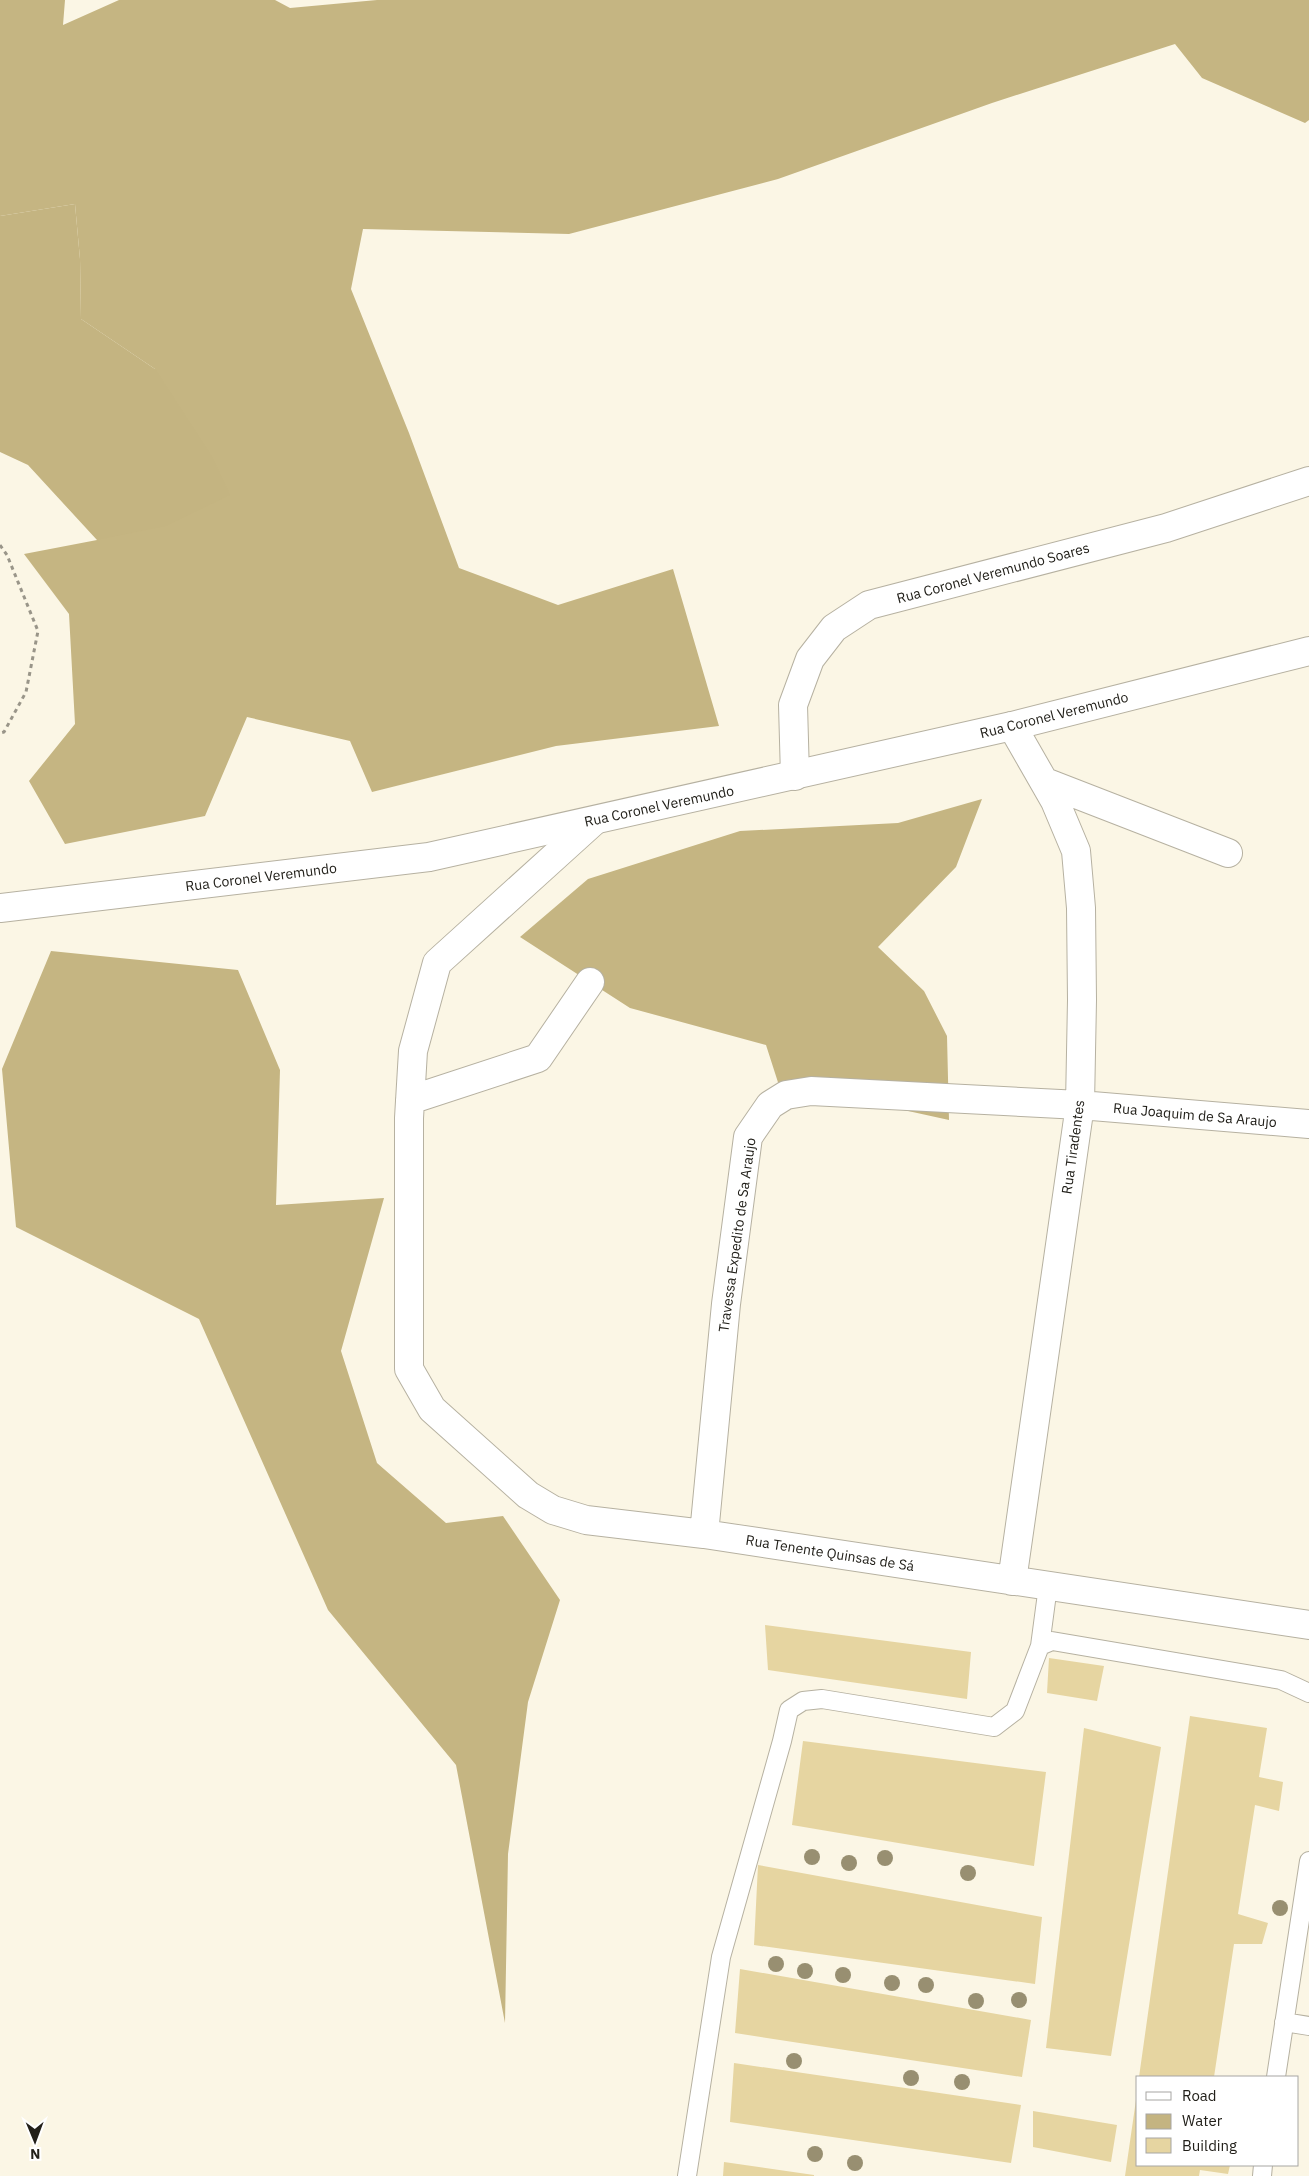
<svg xmlns="http://www.w3.org/2000/svg" width="1309" height="2176" font-family="'IBM Plex Sans',sans-serif">
  <style>
    .forest { fill: #c5b582 }
    .water { fill: #c4b481 }
    .building { fill: #e6d5a1 }
    .lines { fill: none; stroke-linecap: round; stroke-linejoin: round }
    .service-casing { stroke: #b6b1a1; stroke-width: 20 }
    .minor-casing { stroke: #b6b1a1; stroke-width: 30 }
    .trunk-casing { stroke: #b6b1a1; stroke-width: 30 }
    .path { stroke: #999589; stroke-width: 3; stroke-dasharray: 4 4; stroke-linecap: butt }
    .service { stroke: #fff; stroke-width: 18 }
    .minor { stroke: #fff; stroke-width: 28 }
    .trunk { stroke: #fff; stroke-width: 28 }
    .tree { fill: #988f71 }
    .labels { text-anchor: middle; stroke-width: 5; stroke-linejoin: round; paint-order: stroke }
    .street-label { font-size: 14px; fill: #22201a; stroke: #fff }
  </style>
  <rect width="100%" height="100%" fill="#fbf6e5"/>
  <path class="forest" d="M0,0H65L63,25L119,0H275L290,8L377,0H1309V120L1305,123L1202,78L1175,44L992,103L778,179L569,234L363,229L351,289L409,433L459,568L558,605L673,569L719,726L556,746L372,792L350,741L247,717L205,816L65,844L29,781L75,724L69,614L24,554L97,540L155,369L81,319L80,259L75,204L0,216Z
    M982,799L956,867L878,947L924,991L947,1036L949,1120L858,1100L784,1101L766,1045L630,1008L520,937L588,879L740,831L898,823Z
    M51,951L238,970L280,1070L276,1205L384,1198L341,1351L377,1463L446,1523L503,1516L560,1600L528,1702L508,1854L505,2023L456,1765L328,1610L199,1319L16,1227L2,1069Z"/>
  <path class="water" d="M75,204L80,259L81,319L155,369L212,457L230,495L166,526L97,540L28,465L0,452V216Z"/>
  <path class="building" d="M765,1625L971,1652L967,1699L768,1670Z
    M1049,1658L1104,1666L1097,1701L1047,1693Z
    M1190,1716L1267,1728L1259,1777L1283,1782L1279,1811L1255,1805L1238,1914L1268,1923L1262,1944H1234L1214,2077H1139Z
    M1084,1728L1161,1747L1111,2056L1046,2048Z
    M803,1741L1046,1772L1034,1866L792,1825Z
    M758,1865L1042,1917L1035,1984L754,1945Z
    M740,1969L1031,2020L1022,2077L735,2033Z
    M734,2063L1021,2105L1011,2163L730,2122Z
    M1137,2093L1138,2165H1230L1228,2174L1200,2170L1199,2176H1125Z
    M1033,2111L1117,2125L1111,2162L1033,2147Z
    M724,2162L814,2175V2176H723Z"/>
  <g class="lines">
    <g class="service-casing">
      <path id="service" d="M1040,1646L1048,1586
        M1284,2022L1309,2026
        M1276,2077L1309,1861
        M687,2176L721,1957L782,1741L789,1710L803,1701L822,1699L994,1727L1015,1711L1040,1646L1052,1641L1281,1680L1309,1693
        M1262,2176L1263,2165"/>
    </g>
    <g class="minor-casing">
      <path id="minor" d="M1012,726L1055,801L1076,851L1081,908L1082,1000L1080,1105L1012,1581
        M795,776L793,705L810,659L834,628L869,605L1166,528L1309,481
        M1045,782L1228,853
        M594,821L437,963L413,1051L409,1118V1369L432,1409L528,1495L553,1510L586,1520L704,1534L1309,1625
        M410,1100L538,1058L590,982
        M704,1534L726,1304L748,1137L770,1105L786,1095L811,1091L1080,1105L1309,1124"/>
    </g>
    <g class="trunk-casing">
      <path id="trunk" d="M0,908L429,857L1012,726L1309,651"/>
    </g>
    <path class="path" d="M0,545L7,555L38,631L26,692L4,732L0,733"/>
    <use href="#service" class="service"/>
    <use href="#minor" class="minor"/>
    <use href="#trunk" class="trunk"/>
  </g>
  <g class="tree">
    <circle cx="812" cy="1857" r="8"/>
    <circle cx="885" cy="1858" r="8"/>
    <circle cx="849" cy="1863" r="8"/>
    <circle cx="968" cy="1873" r="8"/>
    <circle cx="1280" cy="1908" r="8"/>
    <circle cx="776" cy="1964" r="8"/>
    <circle cx="805" cy="1971" r="8"/>
    <circle cx="843" cy="1975" r="8"/>
    <circle cx="892" cy="1983" r="8"/>
    <circle cx="926" cy="1985" r="8"/>
    <circle cx="1019" cy="2000" r="8"/>
    <circle cx="976" cy="2001" r="8"/>
    <circle cx="794" cy="2061" r="8"/>
    <circle cx="911" cy="2078" r="8"/>
    <circle cx="962" cy="2082" r="8"/>
    <circle cx="815" cy="2154" r="8"/>
    <circle cx="855" cy="2163" r="8"/>
  </g>
  <g class="labels">
    <g class="street-label">
      <text transform="translate(993 573) rotate(-15)" y="5">Rua Coronel Veremundo Soares</text>
      <text transform="translate(1054 715) rotate(-14)" y="5">Rua Coronel Veremundo</text>
      <text transform="translate(659 806) rotate(-12)" y="5">Rua Coronel Veremundo</text>
      <text transform="translate(261 877) rotate(-7)" y="5">Rua Coronel Veremundo</text>
      <text transform="translate(1195 1115) rotate(5)" y="5">Rua Joaquim de Sa Araujo</text>
      <text transform="translate(1073 1147) rotate(-82)" y="5">Rua Tiradentes</text>
      <text transform="translate(737 1235) rotate(-82)" y="5">Travessa Expedito de Sa Araujo</text>
      <text transform="translate(830 1553) rotate(9)" y="5">Rua Tenente Quinsas de Sá</text>
    </g>
  </g>
  <rect x="1136" y="2076" width="162" height="90" fill="#ffffff" stroke="#a7a6a3"/>
  <rect x="1146" y="2092" width="25" height="8" fill="#ffffff" stroke="#a7a6a3"/>
  <text x="1182" y="2101" font-size="15" fill="#22201a">Road</text>
  <rect x="1146" y="2114" width="25" height="15" fill="#c4b481" stroke="#a7a6a3"/>
  <text x="1182" y="2126" font-size="15" fill="#22201a">Water</text>
  <rect x="1146" y="2138" width="25" height="15" fill="#e6d5a1" stroke="#a7a6a3"/>
  <text x="1182" y="2151" font-size="15" fill="#22201a">Building</text>
  <g transform="translate(35 2141) rotate(179)" stroke="#ffffff" stroke-width="4" paint-order="stroke">
  <path d="M0-4L9 19L0 12L-9 19Z" fill="#22201a"/>
  <text y="-8" font-size="14" font-weight="bold" text-anchor="middle" fill="#22201a">N</text>
  </g>
</svg>
